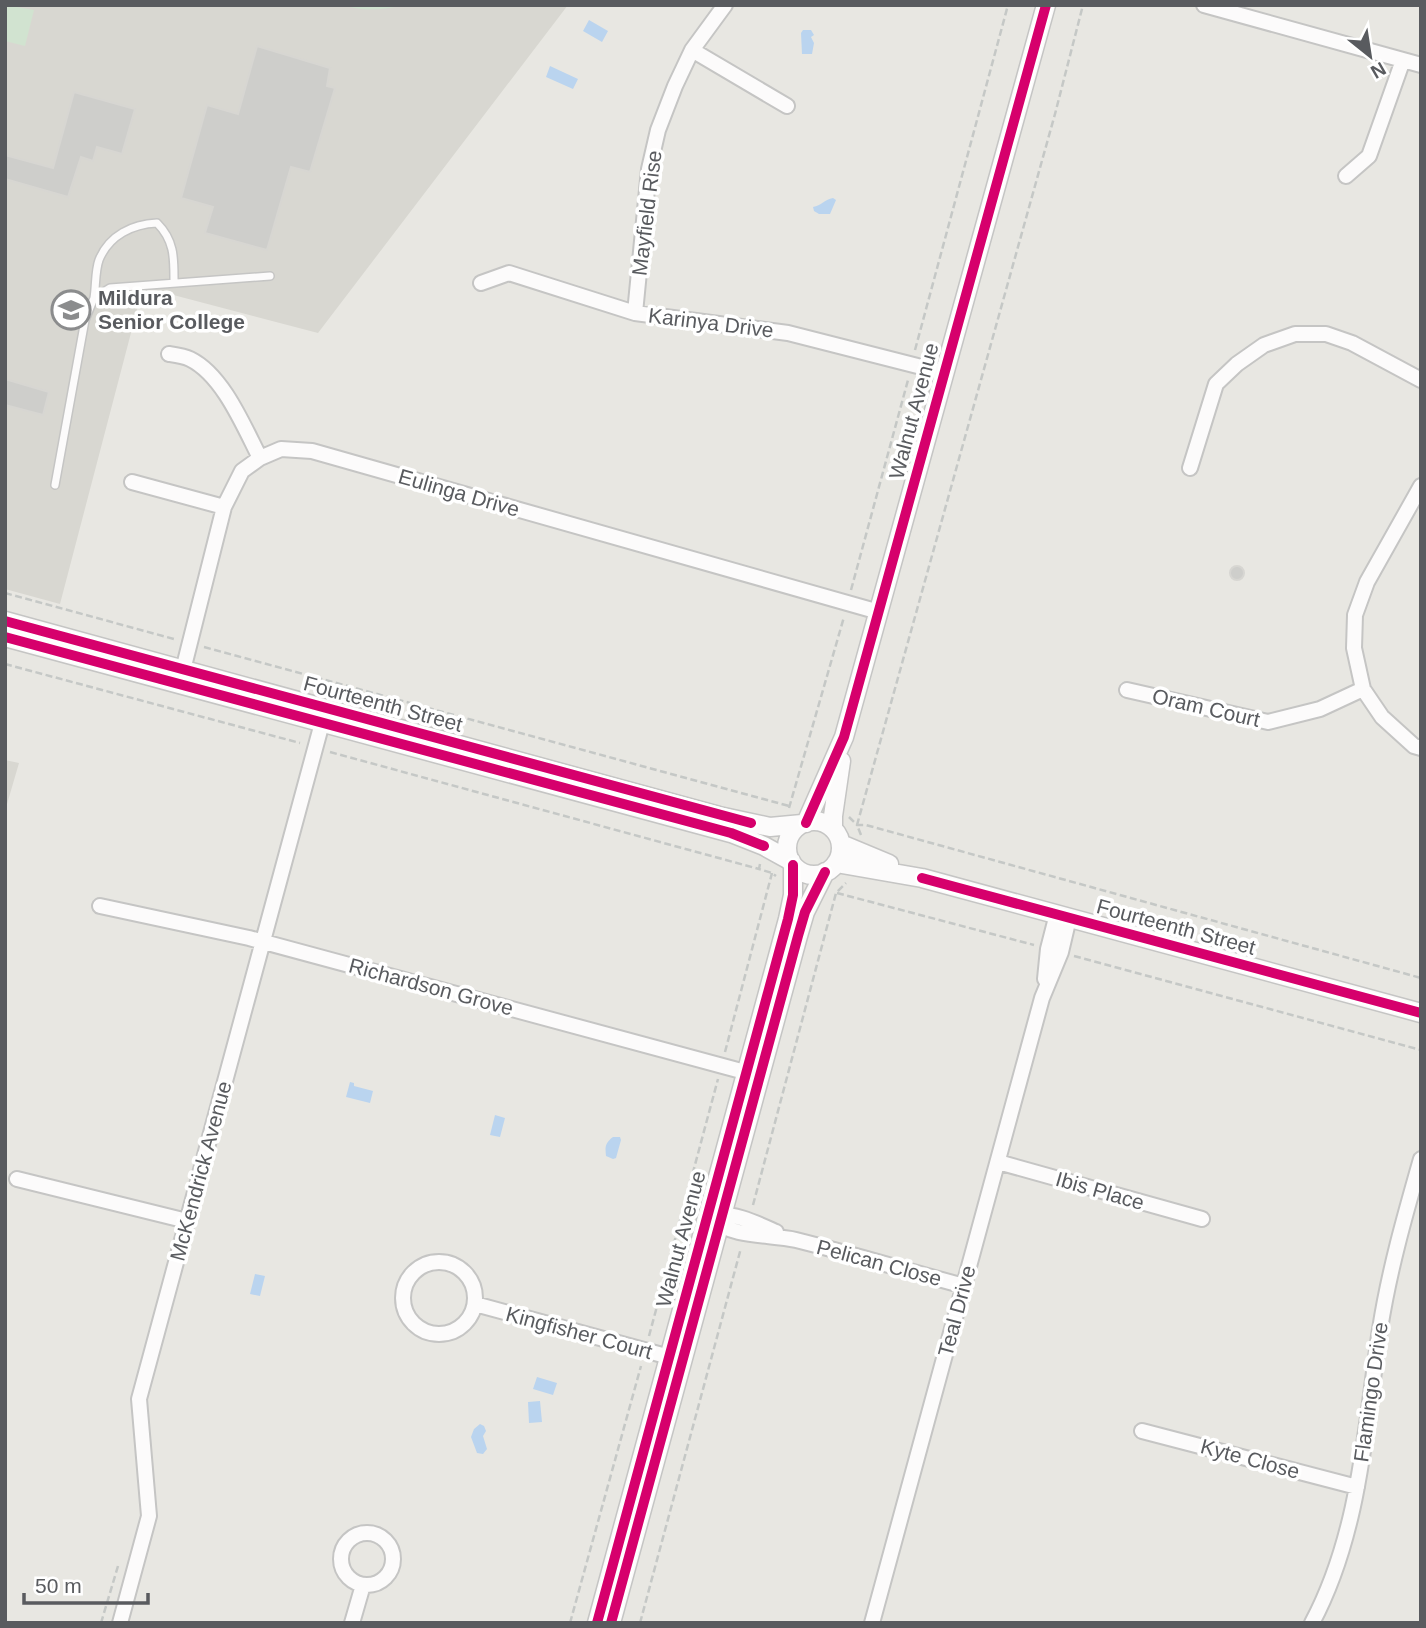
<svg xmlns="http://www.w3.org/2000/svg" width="1426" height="1628" font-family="Helvetica,sans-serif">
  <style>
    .education { fill: #d8d7d1 }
    .green { fill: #d1e3d0 }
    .water { fill: #bad4ef }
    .building { fill: #cececb; stroke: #d7d6d2; stroke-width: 2 }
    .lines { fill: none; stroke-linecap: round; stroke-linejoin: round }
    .service-casing { stroke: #c5c5c4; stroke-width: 10 }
    .minor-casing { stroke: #c5c5c4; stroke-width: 18 }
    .tertiary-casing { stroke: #c5c5c4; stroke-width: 21 }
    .path { stroke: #c5c8c6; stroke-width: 2.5; stroke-dasharray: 7 3.5; stroke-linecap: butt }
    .service { stroke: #fcfbfb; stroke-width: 7 }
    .minor { stroke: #fcfbfb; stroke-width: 14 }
    .tertiary { stroke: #fcfbfb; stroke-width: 18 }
    .cycleway-casing { stroke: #fff; stroke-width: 15 }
    .cycleway { stroke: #d6006c; stroke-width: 10 }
    .labels { text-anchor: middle; stroke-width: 7; stroke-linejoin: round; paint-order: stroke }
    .street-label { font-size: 21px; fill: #595b5f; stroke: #fff }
    .poi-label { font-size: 21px; font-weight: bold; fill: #595b5f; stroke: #fff; text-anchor: start }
  </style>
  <rect width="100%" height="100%" fill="#e8e7e2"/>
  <path class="education" d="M5,5H568L318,333L143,287L60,604L5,589Z
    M5,760L19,763L5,811Z"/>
  <path class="green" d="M5,5L34,10L25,46L5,41Z
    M345,5H405C385,9 364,13 345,5Z"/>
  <path class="water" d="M589,20L608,31L602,42L583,31Z
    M803,30H811L814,35L811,37L814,43L812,54H802L801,33Z
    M550,66L578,79L573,89L546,77Z
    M833,198L836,200L830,214H819L814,211L813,207C821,206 825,199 833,198Z
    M350,1082L354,1083V1086L373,1091L370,1103L346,1097Z
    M495,1115L505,1118L500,1137L490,1135Z
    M613,1137H620L621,1140L616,1158L613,1159L606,1156C605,1147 605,1143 613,1137Z
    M255,1274L265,1276L260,1296L250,1294Z
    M537,1377L557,1383L553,1395L533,1389Z
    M540,1401L542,1422L529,1423L528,1402Z
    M480,1424L484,1426L486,1431L483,1436L487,1449L483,1454L477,1453L471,1437L474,1429Z"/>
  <path class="building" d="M257,46L330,68L327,86L335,88L310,172L291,167L267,250L205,233L213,207L181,198L207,105L238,114Z
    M74,92L135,109L122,154L97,147L93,161L81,157L68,197L5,179V155L53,168Z
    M5,379L49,392L43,415L5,405Z
    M1230 573a7 7 0 1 1 14 0a7 7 0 1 1-14 0Z"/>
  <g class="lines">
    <g class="service-casing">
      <path id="service" d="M94,298C96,286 95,271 99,260C109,235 133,224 157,223C175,241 174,259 174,283
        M55,485L85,320L94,298L110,288L270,276"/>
    </g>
    <g class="minor-casing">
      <path id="minor" d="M1204,5L1421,65
        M692,50L787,106
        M1346,176L1369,156L1403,60
        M481,283L509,273L635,313L788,333L945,373
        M635,313L649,169L658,130L675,86L692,50L725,5
        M169,354C176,355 184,356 190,359C223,375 244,427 260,458
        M1190,468L1216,384L1237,364L1264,345L1295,334H1326L1352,343L1421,380
        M132,482L224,507
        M1421,486L1367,582L1355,615L1354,648L1363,689L1382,717L1414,746L1421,748
        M183,670L224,507L242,471L260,458L281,449L312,451L879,612
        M1127,690L1268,722L1320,709L1363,689
        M100,906L249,938L756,1075
        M1045,979L1048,949L1057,914
        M998,1162L1202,1219
        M17,1179L187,1221
        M712,1215C734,1212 756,1223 776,1232
        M713,1220C734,1238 770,1234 796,1240C852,1254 908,1271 964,1286
        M403 1298a36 36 0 1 1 72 0a36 36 0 1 1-72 0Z
        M475,1304L677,1359
        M1142,1431L1357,1487
        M341 1559a26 26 0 1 1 52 0a26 26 0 1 1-52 0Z
        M120,1623L149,1516L139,1399L322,723
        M352,1623L363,1585
        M872,1623L1042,998L1061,952L1069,918
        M1312,1623C1360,1533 1365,1428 1380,1329C1389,1271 1405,1215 1421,1159"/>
    </g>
    <g class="tertiary-casing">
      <path id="tertiary" d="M5,621L719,816L770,827L802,824
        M5,637L731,833L764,846L791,861
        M787 848a27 27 0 1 1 54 0a27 27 0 1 1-54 0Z
        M806,823L844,737L1046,5
        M833,829V816L841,761
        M841,844L889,864
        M836,863L922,878L1421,1013
        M597,1623L788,919L793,895V865
        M611,1623L798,936L805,912L825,872"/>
    </g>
    <path class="path" d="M915,350L1008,5
      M851,590L908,380
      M5,593L174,639
      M204,647L789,806
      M5,664L300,743
      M330,752L759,869
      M789,808L844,617
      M849,817L857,825H866L1421,978
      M861,835L857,825L1055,114L1083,5
      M760,864L759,869L772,873L776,876
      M837,893L1034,945
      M1074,956L1421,1050
      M725,1052L772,873
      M753,1205L836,893L846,883
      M649,1336L718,1079
      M101,1623L118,1566
      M570,1623L641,1366
      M640,1623L741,1248"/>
    <use href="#service" class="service"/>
    <use href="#minor" class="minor"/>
    <use href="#tertiary" class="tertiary"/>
    <g class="cycleway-casing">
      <path id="cycleway" d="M5,621L751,823
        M5,637L731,833L764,846
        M806,823L844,737L1046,5
        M922,878L1421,1013
        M597,1623L788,919L793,895V865
        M611,1623L798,936L805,912L825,872"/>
    </g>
    <use href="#cycleway" class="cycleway"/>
  </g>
  <defs>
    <g id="school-ring" transform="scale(2.0125)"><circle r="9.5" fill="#fff" stroke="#8b8c8d" stroke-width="1.5"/><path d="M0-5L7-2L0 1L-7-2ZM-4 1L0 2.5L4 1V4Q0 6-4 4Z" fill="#8b8c8d"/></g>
  </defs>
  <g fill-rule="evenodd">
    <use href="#school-ring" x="71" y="310"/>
  </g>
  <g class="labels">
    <g class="street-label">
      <text transform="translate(647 213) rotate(-83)" y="7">Mayfield Rise</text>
      <text transform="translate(711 323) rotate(7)" y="7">Karinya Drive</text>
      <text transform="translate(914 411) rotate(-75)" y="7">Walnut Avenue</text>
      <text transform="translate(459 493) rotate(16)" y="7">Eulinga Drive</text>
      <text transform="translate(383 704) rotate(15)" y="7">Fourteenth Street</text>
      <text transform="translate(1206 708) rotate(13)" y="7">Oram Court</text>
      <text transform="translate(1176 927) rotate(15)" y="7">Fourteenth Street</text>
      <text transform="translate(431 987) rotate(15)" y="7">Richardson Grove</text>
      <text transform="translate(201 1171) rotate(-75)" y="7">McKendrick Avenue</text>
      <text transform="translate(1100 1191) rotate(16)" y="7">Ibis Place</text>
      <text transform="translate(681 1239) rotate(-75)" y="7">Walnut Avenue</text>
      <text transform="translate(879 1263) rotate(15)" y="7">Pelican Close</text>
      <text transform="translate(957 1311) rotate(-75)" y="7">Teal Drive</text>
      <text transform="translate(579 1333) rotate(15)" y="7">Kingfisher Court</text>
      <text transform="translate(1371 1392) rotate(-82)" y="7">Flamingo Drive</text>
      <text transform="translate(1250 1459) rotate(15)" y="7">Kyte Close</text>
    </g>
    <g class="poi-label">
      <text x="98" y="305">Mildura<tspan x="98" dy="24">Senior College</tspan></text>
    </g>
  </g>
  <rect width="1426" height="1628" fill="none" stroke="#595b5f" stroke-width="14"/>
  <g transform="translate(1370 56) rotate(150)" stroke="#ffffff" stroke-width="5" paint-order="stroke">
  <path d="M0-5L12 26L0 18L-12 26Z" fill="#595b5f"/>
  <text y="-10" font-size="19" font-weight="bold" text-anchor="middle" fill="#595b5f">N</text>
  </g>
  <path d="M24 1593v10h124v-10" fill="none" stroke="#595b5f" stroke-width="3.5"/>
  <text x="35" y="1593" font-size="21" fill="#595b5f" stroke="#ffffff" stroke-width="5" paint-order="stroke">50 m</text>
</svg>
